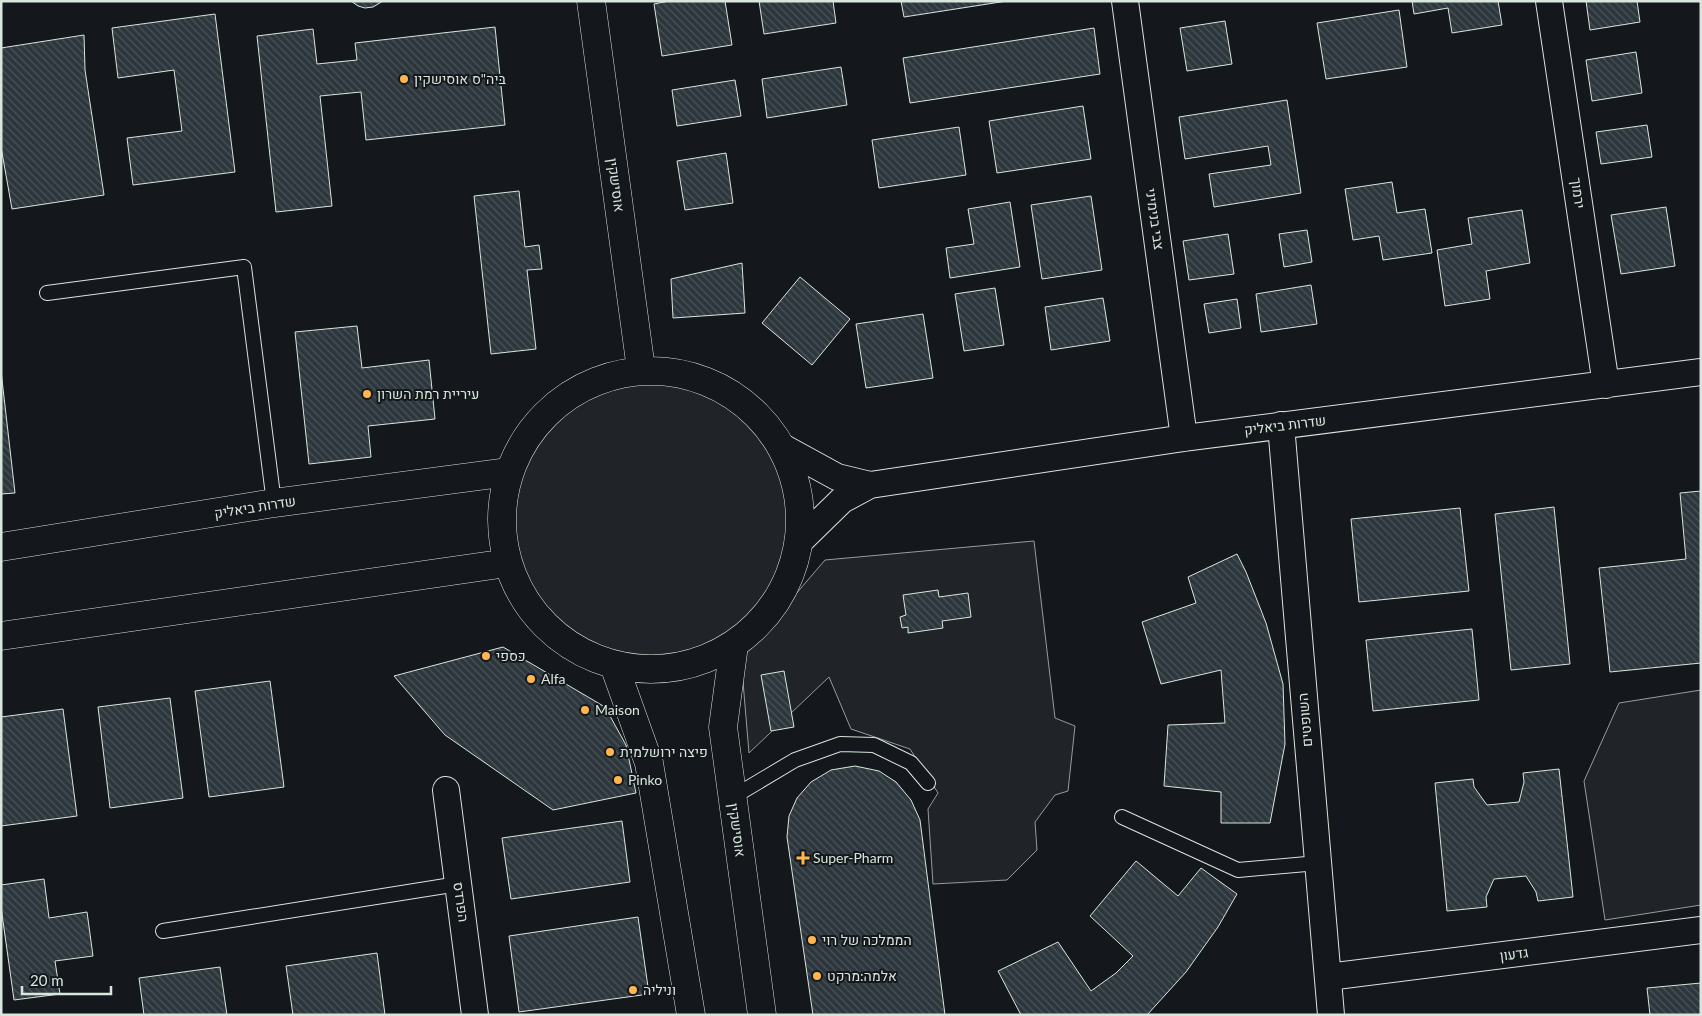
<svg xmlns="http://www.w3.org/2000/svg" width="1702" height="1016" font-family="Lato,Heebo,sans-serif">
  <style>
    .green { fill: #202428; stroke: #939e99 }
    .building { fill: url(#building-back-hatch); stroke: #d8e6dc }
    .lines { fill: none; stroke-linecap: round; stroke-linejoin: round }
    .lane-casing { stroke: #d8e6dc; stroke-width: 16 }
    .street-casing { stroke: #d8e6dc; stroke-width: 28 }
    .secondary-casing { stroke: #d8e6dc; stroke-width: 29 }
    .lane { stroke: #14181c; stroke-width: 14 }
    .street { stroke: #14181c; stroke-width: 26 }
    .secondary { stroke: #14181c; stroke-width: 28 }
    .poi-dot { fill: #ffb74d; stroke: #14181c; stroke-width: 2 }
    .labels { text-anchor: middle; stroke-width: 4; stroke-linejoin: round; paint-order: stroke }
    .poi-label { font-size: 14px; fill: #d8e6dc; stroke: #14181c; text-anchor: start }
    .street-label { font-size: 14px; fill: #d8e6dc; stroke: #14181c }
  </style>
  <defs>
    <pattern id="building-back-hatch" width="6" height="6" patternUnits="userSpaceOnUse" patternTransform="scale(1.25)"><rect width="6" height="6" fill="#2c363c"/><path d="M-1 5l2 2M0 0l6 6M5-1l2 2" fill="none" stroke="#4a5358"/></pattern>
  </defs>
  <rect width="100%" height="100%" fill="#14181c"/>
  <path class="green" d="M502 520a149 149 0 1 1 298 0a149 149 0 1 1-298 0Z
    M1034,541L1055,718L1075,726L1068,791L1055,795L1035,822L1037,850L1007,880L933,884L928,809L938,793L910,749L851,729L829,677L749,753L741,658L825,560Z
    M1701,690V905L1605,920L1584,781L1619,703Z"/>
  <path class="building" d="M351,1H383L373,7L365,8L358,6Z
    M669,1H725L732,45L662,56L654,4Z
    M759,1H833L836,23L764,34Z
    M901,1H1007L904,17Z
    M1412,1H1498L1502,25L1452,33L1448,8L1414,14Z
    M1586,1H1637L1640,22L1590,30Z
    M1399,10L1407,67L1326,79L1317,23Z
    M215,14L235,172L133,185L127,138L182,131L174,70L118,78L112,28Z
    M1225,21L1232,64L1187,71L1180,28Z
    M495,27L505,125L366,140L361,92L320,96L332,206L276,212L257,36L313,29L317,64L357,60L355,43Z
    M1094,28L1100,74L910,103L903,58Z
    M84,35L85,70L104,195L12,209L1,147V48Z
    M1636,52L1642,93L1592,101L1586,60Z
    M841,67L847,105L767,118L762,79Z
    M735,80L741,116L677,126L672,90Z
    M1287,100L1301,193L1214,207L1209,174L1271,165L1268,146L1185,159L1179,117Z
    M1083,106L1091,159L997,173L989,121Z
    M1647,125L1652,157L1601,164L1596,132Z
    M959,127L966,175L879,188L872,140Z
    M726,153L733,203L685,210L677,161Z
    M1392,182L1397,213L1425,209L1432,253L1383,260L1379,236L1353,240L1345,189Z
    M519,191L525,247L539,245L542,269L527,270L536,349L491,354L474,196Z
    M1091,196L1102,270L1042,279L1031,205Z
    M1010,202L1020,267L950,278L946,248L974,244L968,209Z
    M1666,207L1675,266L1621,274L1611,215Z
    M1522,210L1530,263L1486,271L1490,299L1445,306L1437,250L1472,244L1468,218Z
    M1307,230L1312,262L1284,267L1279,234Z
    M1228,234L1234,274L1189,280L1183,241Z
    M742,263L745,313L673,318L671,279Z
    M800,277L850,319L812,365L762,323Z
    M1311,285L1317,324L1261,332L1256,294Z
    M995,288L1004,345L964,351L955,294Z
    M1103,298L1110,341L1051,350L1045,307Z
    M1237,299L1241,328L1209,333L1204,304Z
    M923,314L933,378L866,388L856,324Z
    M357,326L362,368L429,360L435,419L368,426L371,457L309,464L295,332Z
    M1,371L15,493L1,494Z
    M1701,491V663L1610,672L1599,568L1686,559L1680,493Z
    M1554,507L1570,664L1511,670L1495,514Z
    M1460,508L1469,591L1359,602L1351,519Z
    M1237,554L1246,572L1266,623L1283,684L1285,744L1270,823H1221V792L1164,786L1168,725L1225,723L1221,670L1161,684L1142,622L1196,603L1188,577Z
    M938,590L939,597L968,593L971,617L942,621L943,628L908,633V627L902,628L900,617L906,615L903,595Z
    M1472,629L1479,700L1373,711L1366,640Z
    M503,647L605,707L626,745L636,793L553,810L445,735L394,676Z
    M784,671L794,727L771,731L761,675Z
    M270,681L284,787L209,797L195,691Z
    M170,698L183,798L110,808L98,707Z
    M63,709L77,816L1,826V717Z
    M855,766L879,771L896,782L911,800L920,820L945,1015H813L787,837L789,816L797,798L811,782L831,770Z
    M1559,769L1573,897L1538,901L1536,892L1526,876L1494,879L1486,897L1487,907L1447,911L1435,783L1473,779L1474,787L1487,805L1519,802L1524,782L1523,773Z
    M622,821L630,882L511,899L502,838Z
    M1136,861L1178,896L1201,868L1237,894L1218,927L1186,972L1147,1015H1021L998,971L1058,942L1091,991L1116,973L1133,956L1090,916Z
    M44,879L49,918L87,912L93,956L55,961L60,994L14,1000L1,907V885Z
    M638,917L649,994L519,1012L509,936Z
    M377,953L385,1015H293L286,966Z
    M220,967L227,1015H144L139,978Z
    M1701,983V1015H1650L1647,988Z"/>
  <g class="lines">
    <g class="lane-casing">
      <path id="lane" d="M47,293L244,267L274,503
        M733,797L795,760L840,744L874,745L911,763L928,783
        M1122,817L1238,870L1318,863
        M163,931L458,884"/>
    </g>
    <g class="street-casing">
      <path id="street" d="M1125,1L1184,438
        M1549,1L1606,385
        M1281,425L1331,1015
        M784,448L837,477L870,485
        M800,541L842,500L870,485L1184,438L1701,372
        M446,790L475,1015
        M1328,977L1701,930"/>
    </g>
    <g class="secondary-casing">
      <path id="secondary" d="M591,1L641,369
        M502 520a149 149 0 1 1 298 0a149 149 0 1 1-298 0Z
        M1,547L274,503L509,472
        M1,636L507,563
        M734,645L723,727L762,1015
        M614,665L649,763L691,1015"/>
    </g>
    <use href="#lane" class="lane"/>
    <use href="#street" class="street"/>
    <use href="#secondary" class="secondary"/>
  </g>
  <g class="poi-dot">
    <circle cx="404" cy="79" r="5"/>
    <circle cx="367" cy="394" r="5"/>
    <circle cx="486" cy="656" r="5"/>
    <circle cx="531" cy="679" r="5"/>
    <circle cx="585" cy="710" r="5"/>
    <circle cx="610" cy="752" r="5"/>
    <circle cx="618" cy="780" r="5"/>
    <path d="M800.5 850.5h5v5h5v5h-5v5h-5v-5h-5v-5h5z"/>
    <circle cx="812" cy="940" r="5"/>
    <circle cx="817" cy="976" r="5"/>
    <circle cx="633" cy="990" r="5"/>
  </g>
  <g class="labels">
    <g class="poi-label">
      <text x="414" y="84">ביה"ס אוסישקין</text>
      <text x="377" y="399">עיריית רמת השרון</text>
      <text x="496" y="661">כספי</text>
      <text x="541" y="684">Alfa</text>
      <text x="595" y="715">Maison</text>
      <text x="620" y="757">פיצה ירושלמית</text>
      <text x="628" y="785">Pinko</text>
      <text x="813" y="863">Super-Pharm</text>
      <text x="822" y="945">הממלכה של רוי</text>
      <text x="827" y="981">אלמה:מרקט</text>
      <text x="643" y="995">וניליה</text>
    </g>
    <g class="street-label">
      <text transform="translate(616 185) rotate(82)" y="5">אוסישקין</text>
      <text transform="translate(1578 193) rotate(82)" y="5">ירמוך</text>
      <text transform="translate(1155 219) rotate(82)" y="5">צבי בנימיני</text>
      <text transform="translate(1285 425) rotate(-7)" y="5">שדרות ביאליק</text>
      <text transform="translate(255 507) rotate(-9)" y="5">שדרות ביאליק</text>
      <text transform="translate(1305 720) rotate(-95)" y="5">השופטים</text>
      <text transform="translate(737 830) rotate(82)" y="5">אוסישקין</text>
      <text transform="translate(461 902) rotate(82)" y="5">הפרדס</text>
      <text transform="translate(1514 954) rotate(-7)" y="5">גדעון</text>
    </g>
  </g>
  <rect width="1702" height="1016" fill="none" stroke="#d8e6dc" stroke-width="5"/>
  <path d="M22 986v8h89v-8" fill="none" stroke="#d8e6dc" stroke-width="2.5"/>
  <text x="30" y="986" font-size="15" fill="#d8e6dc" stroke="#14181c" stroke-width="4" paint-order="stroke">20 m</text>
</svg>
